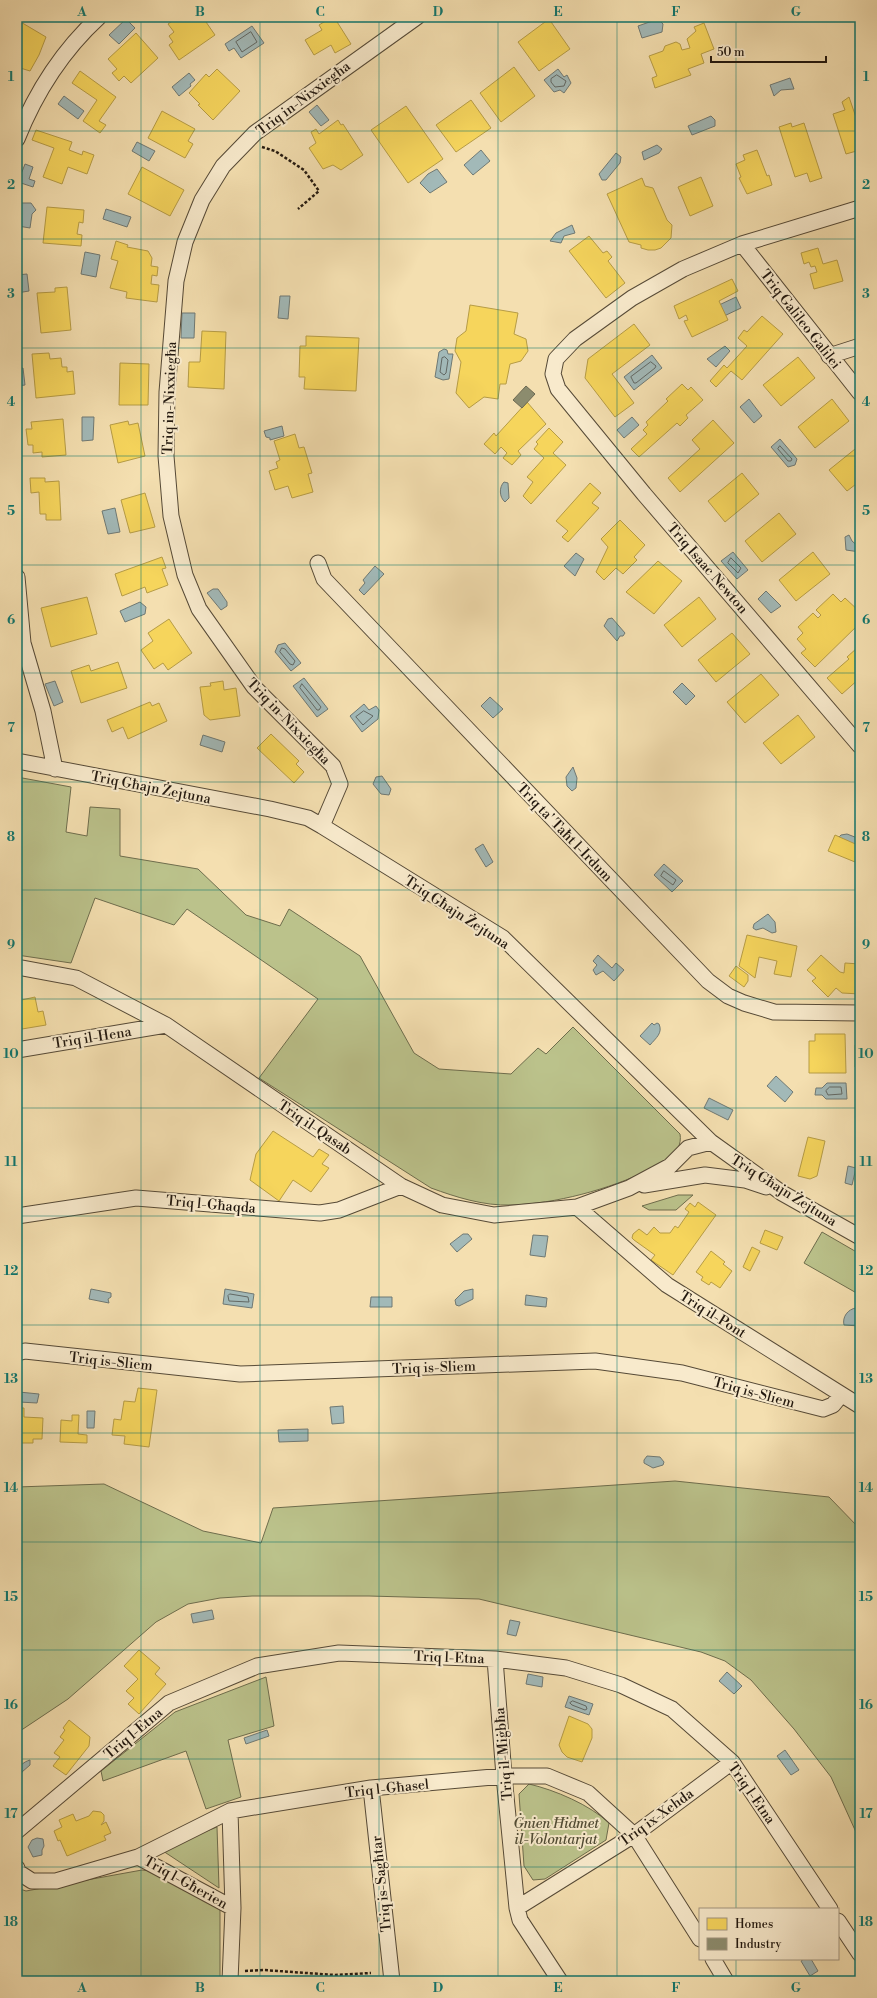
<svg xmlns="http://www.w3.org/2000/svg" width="877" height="1998" font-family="'Libre Bodoni',serif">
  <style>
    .green { fill: #bbc28b; stroke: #6e6d4d }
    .water { fill: #a2b9b8; stroke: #6f7974 }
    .homes { fill: #f6d55c; stroke: #b69c45 }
    .industry { fill: #8c8c6e; stroke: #6c6952 }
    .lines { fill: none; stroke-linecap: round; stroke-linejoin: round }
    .shore { stroke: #626864; stroke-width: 1 }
    .minor-casing { stroke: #564a37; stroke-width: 17 }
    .path { stroke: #22180f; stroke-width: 2.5; stroke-dasharray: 3 2; stroke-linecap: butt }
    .minor { stroke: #f8eacc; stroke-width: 15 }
    .grid { fill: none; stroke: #0f766e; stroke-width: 1; stroke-opacity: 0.55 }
    .labels { text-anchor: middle; stroke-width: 4; stroke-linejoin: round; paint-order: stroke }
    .street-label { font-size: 14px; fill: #22180f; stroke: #f8eacc }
    .park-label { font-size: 14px; font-style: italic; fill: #504b34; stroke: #f8eacc }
    .neatline { fill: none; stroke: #0f766e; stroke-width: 1.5 }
    .grid-label { font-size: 13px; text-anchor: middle; font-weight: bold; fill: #0f766e }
  </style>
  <rect width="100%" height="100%" fill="#f4dfb0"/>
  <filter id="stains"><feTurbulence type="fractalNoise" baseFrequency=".005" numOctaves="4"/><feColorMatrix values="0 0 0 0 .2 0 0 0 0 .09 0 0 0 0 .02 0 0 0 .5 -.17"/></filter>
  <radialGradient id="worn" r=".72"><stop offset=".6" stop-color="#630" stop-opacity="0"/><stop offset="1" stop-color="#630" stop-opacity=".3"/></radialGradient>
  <path class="green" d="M17,777L71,787L66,832L87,836L90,807L120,809V856L198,869L246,915L280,926L289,909L360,956L414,1053L439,1069L511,1074L538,1048L546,1054L573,1027L680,1134C682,1143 676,1156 669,1161C664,1165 655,1168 649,1170C610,1189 555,1204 511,1205C483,1206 456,1197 431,1188L259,1078L318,999L187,909L174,925L95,898L71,963L17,955Z
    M678,1195H693L676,1210H649L642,1206Z
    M822,1232L860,1254V1295L804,1263Z
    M675,1481L829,1497L860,1529V1841L831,1777L794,1729L751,1680L725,1661L701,1652L479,1599L369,1596H252L220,1598L188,1604L156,1622L68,1699L17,1733V1487L104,1484L203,1531L261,1543L273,1508Z
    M266,1677L274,1726L228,1740L241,1797L206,1809L186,1751L103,1781L101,1771L175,1712Z
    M529,1784C555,1790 590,1805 609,1823L606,1840L545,1879L533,1880L524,1866L519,1794Z
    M217,1827L219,1888L160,1849Z
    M142,1870L170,1873L220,1909V1981H17V1888L26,1891Z"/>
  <path class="water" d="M126,19L135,28L119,44L109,35Z
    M658,19L663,24L662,32L642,38L638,26Z
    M252,26L264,43L241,58L234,48L229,51L225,44Z
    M558,69L564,77L567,75L571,83L564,93L560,90L554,92L544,80Z
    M189,73L195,80L190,84L191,86L179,96L172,87Z
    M790,78L794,89L781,90L774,96L770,85Z
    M64,96L84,111L78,119L58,104Z
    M317,105L329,120L321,126L309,112Z
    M711,116L715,120V126L692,135L688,126Z
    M137,142L155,151L149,161L132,151Z
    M657,145L662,149L659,153L644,160L642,152Z
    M481,150L490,161L473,175L464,165Z
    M616,153L621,157L620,163L606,180H602L599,174Z
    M25,164L33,167L29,179L35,181L33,187L18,182Z
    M437,169L447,182L430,193L420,183L428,174Z
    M21,203H31L36,210L32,214L30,228L18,226Z
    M106,209L131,217L127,227L103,219Z
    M572,225L575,233L564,236L561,243L550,241L556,233Z
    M85,252L100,255L96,277L81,274Z
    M27,274L29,291L17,293V275Z
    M280,296H290L288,319L278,318Z
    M736,297L741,308L722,317L717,306Z
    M182,313H195L194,338H181Z
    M725,346L730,351L716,367L707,359Z
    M444,349L447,350L448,354H453L449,379L443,380L435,377L439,352Z
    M652,355L662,368L634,390L624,377Z
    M23,368L25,385L17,386V369Z
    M749,399L762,416L754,423L740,407Z
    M82,417H94L93,440L82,441Z
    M632,417L639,425L624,438L617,430Z
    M282,426L284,436L270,440V438L266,437L264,431Z
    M780,439L797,459L795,465L788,467L771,447Z
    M504,482L508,483L509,498L505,502C499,497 499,487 504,482Z
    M115,508L120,532L108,534L102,511Z
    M849,535L852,541L860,548V552L846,550L845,537Z
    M733,552L748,570L737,579L721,561Z
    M576,553L584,559L575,576L564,566Z
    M375,566L384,574L364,595L359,590L365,583L363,580Z
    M213,589H218L227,602V606L221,610L207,593Z
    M766,591L781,606L771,613L758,599Z
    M140,602L146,607L145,614L125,622L120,611Z
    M612,618L625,633L623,636H620L617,641L604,626L608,619Z
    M285,643L301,663L291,671L275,652L278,645Z
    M304,678L328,709L317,717L293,686Z
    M55,681L63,702L54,706L45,684Z
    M682,683L695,696L686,705L673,692Z
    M490,697L503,709L493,718L481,706Z
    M364,704L369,710L376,706L379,710L378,719L362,732L350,716Z
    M203,735L225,742L222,752L200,745Z
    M573,767L577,778L576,788L572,791L567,786L566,777Z
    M382,776L391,789L389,795L381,794L373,784L376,777Z
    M847,834L860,839V849L839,837L841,835Z
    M483,844L493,862L486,867L475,849Z
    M664,864L683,881L672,892L654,875Z
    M768,914L775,922L776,932L772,933L763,928L756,930L753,928L754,924Z
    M598,955L612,968L616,963L624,970L614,981L603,971L596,975L593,970L597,965L593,961Z
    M652,1023L654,1025L657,1023L659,1024C663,1033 656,1038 650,1045L640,1036Z
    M776,1076L793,1092L785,1102L767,1086Z
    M827,1083H846L847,1099H826L822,1095H815L816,1088H822Z
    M709,1098L733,1110L728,1120L704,1108Z
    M848,1166L856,1168L852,1185L845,1183Z
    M463,1234H468L472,1239L457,1252L450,1244Z
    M533,1235L548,1236L545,1257L530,1255Z
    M91,1289L111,1293V1297L108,1299L109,1303L89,1299Z
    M225,1289L254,1294L252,1308L223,1304Z
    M473,1289V1299L459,1306L456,1305L455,1300L464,1291Z
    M526,1295L547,1298L546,1307L525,1305Z
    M371,1297H392V1307H370Z
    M856,1308L860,1310V1326L844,1325C842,1317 848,1309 856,1308Z
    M19,1392L39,1394L37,1403L19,1402Z
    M343,1406L344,1423L332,1424L330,1407Z
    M87,1411H95L94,1428H87Z
    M308,1429V1441L279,1442L278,1430Z
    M647,1456L660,1457L664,1462L663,1465L653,1468L644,1463V1460Z
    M212,1610L214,1619L193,1623L191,1614Z
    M510,1620L520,1622L516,1636L507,1634Z
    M727,1672L742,1686L734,1694L719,1681Z
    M528,1674L543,1677L542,1687L526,1684Z
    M569,1696L593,1704L589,1715L565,1707Z
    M267,1730L269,1736L246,1744L244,1738Z
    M785,1750L799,1770L791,1775L777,1756Z
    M30,1760V1765L22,1772L17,1785C17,1773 17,1764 30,1760Z
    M37,1838L43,1839L44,1846L42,1850V1855L33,1857L28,1847L32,1840Z
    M804,1959H811L818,1971L810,1976L801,1961Z"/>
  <path class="homes" d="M178,17H212L206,22L215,35L179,60L169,45L173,42L169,36L174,32L168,24Z
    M332,17H334L351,44L335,53L331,45L314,55L305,40L322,30L319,25Z
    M549,19L570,49L539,71L518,42Z
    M19,21L46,37L39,55L30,71L17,67V23Z
    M704,23L714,49L701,54L704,63L688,69L691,75L655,88L652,78L657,76L649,56L663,51L665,46L676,42L680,44L682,50L690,48L687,39L696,31L694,27Z
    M136,33L158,58L131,83L124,76L119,81L112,73L117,69L108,59Z
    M514,67L535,96L501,122L480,93Z
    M217,69L240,91L213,120L198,105L200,104L189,93L206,74L209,77Z
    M80,71L116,97L99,121L106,125L100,133L83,121L97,100L72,83Z
    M849,97L860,129V150L846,154L833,114L845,110L842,102Z
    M471,100L491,128L456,152L436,125Z
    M406,106L443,159L408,183L371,130Z
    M162,111L195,129L188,141L193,144L185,158L148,138Z
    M338,120L341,125L343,124L363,155L341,170L333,165L323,169L309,148L316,143L311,132L316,129L319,134Z
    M791,123L792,127L804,123L822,178L810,182L807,173L795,177L779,127Z
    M36,130L72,142L69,150L82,155L83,151L94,155L87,174L68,167L62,184L43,177L54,148L32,140Z
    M757,150L767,176L769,175L772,185L747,194L739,178L741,177L736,164L745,160L743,155Z
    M142,167L184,190L170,216L128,194Z
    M701,177L713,206L690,216L678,187Z
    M642,178L645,186L653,188L667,220L672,225L671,238L661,248L655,250H648L641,248V245L629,242L607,194Z
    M47,207L84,210L83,223L79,222L77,234L82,235L81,246L43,243Z
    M589,236L603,253L607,251L612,257L608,261L625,283L606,298L569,251Z
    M116,241L128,245L127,247L148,251L152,258L151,266L158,267L157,276L152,275L151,284L159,285L157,302L126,298L127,292L110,288L118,261L111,259Z
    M818,248L823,264L837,260L843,281L814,289L810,274L817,272L815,266L811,267L809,262L804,264L801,253Z
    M732,279L738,291L719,301L728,320L692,337L684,321L688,320L686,315L679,319L674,306Z
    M67,287L71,330L41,333L37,293L55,292V288Z
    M470,305L518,313L514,334L526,339L528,351L521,361L510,364L506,384H500L498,399L484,397L469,408L456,393L461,362L455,351L457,338L466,331Z
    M762,316L783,334L742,380L731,371L716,387L710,381L724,365L727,368L747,346L738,338L744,330L747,332Z
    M634,324L650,345L612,374L634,403L615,417L585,378L588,359Z
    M202,331L226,332L224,389L188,387L189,362H200Z
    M306,336L359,338L356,391L304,389L305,377H299L300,346H306Z
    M49,353L50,359L61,358L62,367H67V372L73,371L75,394L36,398L32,354Z
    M798,357L815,378L781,406L763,385Z
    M120,363L149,364L148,405H119Z
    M682,384L688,390L691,387L703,400L686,415L688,418L680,426L677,423L639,457L631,449L647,434L643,430L648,425L646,422L668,401L666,399Z
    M832,399L849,421L815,448L798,427Z
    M527,402L546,424L518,451L521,455L512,465L503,458L507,453L501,447L495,454L484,444L494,433L496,436Z
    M63,419L66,455L42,457V452L33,453V445H28L26,429H32L31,422Z
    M713,420L734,443L680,492L668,478L700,449L692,440Z
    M128,421L129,425L138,423L145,456L118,463L110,425Z
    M549,428L563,442L553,453L566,465L531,504L523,496L533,482L527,477L544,458L534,449L538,444L536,442Z
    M295,434L299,448L304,447L312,473L308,474L313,492L292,498L288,486L275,490L269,471L278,468L276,462L280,460L274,441Z
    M860,445V481L847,491L829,470Z
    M742,473L759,494L725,522L708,501Z
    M30,478H45V482L59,481L61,520H46V514H40L39,492L31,493Z
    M590,483L601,493L592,503L599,508L568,542L562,537L568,531L556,521Z
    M145,493L155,527L130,533L121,500Z
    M779,513L796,534L762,562L745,541Z
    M620,520L645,545L634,557L637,560L623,574L616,568L604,580L596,572L608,547L601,539Z
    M813,552L830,574L796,601L779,580Z
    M162,557L166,568L162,569L168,585L147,593L145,587L122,596L115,574Z
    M658,561L682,581L654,614L626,592Z
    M833,594L841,602L845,598L860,612V623L815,667L801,653L806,649L797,639L803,633L798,627L813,613L818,618L821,615L816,610Z
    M87,597L97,634L51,647L41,608Z
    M699,597L716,619L682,647L664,625Z
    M169,619L192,653L168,670L163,663L154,669L141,650L153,641L148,633Z
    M732,633L750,654L716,682L698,660Z
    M857,648L860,650V664L856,667L860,672V678L842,694L827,678L849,659L847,657Z
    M118,662L127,688L81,703L71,671L89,665L91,671Z
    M761,674L779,695L745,723L727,702Z
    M223,681L224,690L236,688L240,716L210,720L204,715L200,687L211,686L210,683Z
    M150,702L152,706L159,703L167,721L128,739L123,727L112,732L107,720Z
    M798,715L815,737L781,764L763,743Z
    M271,734L299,761L296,764L304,772L294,783L257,748Z
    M835,835L860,846V864L828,851Z
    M747,935L797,946L791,977L774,974L777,961L759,957L755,978L739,966Z
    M821,955L840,972L844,973L845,963L860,964V994L842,993L836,988L828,997L812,981L816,978L807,970Z
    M736,966L748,975V981L744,987L729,976Z
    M35,997L38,1012L43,1011L46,1025L22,1029L21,1025L17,1026V1001Z
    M815,1034H845L846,1073H809V1041H815Z
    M855,1045H860V1067H855Z
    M273,1131L313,1157L319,1149L329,1155L322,1164L329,1168L311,1192L293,1180L279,1201L250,1180L256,1154Z
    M808,1137L825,1141L817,1176L810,1179L798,1176Z
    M698,1202L716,1215L673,1275L651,1260L655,1255L634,1240L632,1238L633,1234L639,1229L647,1235L654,1227L660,1233H670L675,1226L678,1228L689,1212L685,1209L690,1203L695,1207Z
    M765,1230L783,1237L777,1250L760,1243Z
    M752,1247L760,1251L750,1271L743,1267Z
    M711,1251L725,1262L723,1264L732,1271L720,1288L711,1282L709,1285L701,1280L703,1277L696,1272Z
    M138,1388L157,1390L149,1447L124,1444L125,1436L112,1435L114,1419L121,1420L124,1401L135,1402Z
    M17,1408H24V1417L43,1418L42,1439H33V1443H17Z
    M72,1415H79L78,1434L87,1435V1443L60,1442L61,1420L72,1421Z
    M139,1650L160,1668L155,1674L166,1684L139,1714L128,1704L134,1698L126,1691L138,1679L124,1666Z
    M569,1716L588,1724L592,1729V1738L582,1762L567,1757L562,1752L559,1745Z
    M69,1720L90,1737L89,1746L66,1775L53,1766L60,1757L54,1753L64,1740L60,1737L65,1730L63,1728Z
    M93,1811L101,1812L104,1815V1821L101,1825L106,1822L111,1833L104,1836L106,1840L67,1856L60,1840L58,1841L54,1831L62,1827L59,1820L73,1814L76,1821L89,1816Z"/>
  <path class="industry" d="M526,386L535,394L522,408L513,400Z"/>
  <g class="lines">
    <path class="shore" d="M251,32L257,42L242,52L236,42Z
      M557,75L566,81L564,86L555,87L551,82V79Z
      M445,357L448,360L446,373L444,375L440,372L442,358Z
      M651,362L656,366L655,368L636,383H634L631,377Z
      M780,446L792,459L791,461H788L778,449Z
      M731,558L741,568L738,573L728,563Z
      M282,648L285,649L295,661L293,665L290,664L280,652Z
      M302,684L321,707L319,710H317L300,688Z
      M364,711L373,716L363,725L356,717Z
      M664,871L676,880L673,885L661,876Z
      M830,1087H841L842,1094L828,1095L826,1091Z
      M230,1294L248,1297L249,1302L229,1301L228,1296Z
      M573,1701L586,1706L587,1709L585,1710L572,1705L570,1703Z"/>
    <g class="minor-casing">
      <path id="minor" d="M17,139C35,94 63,50 99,17
        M860,208L742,244L683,269L632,298L575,339L556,359L553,374L558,389L644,494L860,746
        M742,244L860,393
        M829,356L860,346
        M318,563L324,579L708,981L728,996L744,1003L774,1012L860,1013
        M17,577L23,643L43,711L55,769
        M17,761L270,809L308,818L322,826L503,938L711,1142L782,1193L860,1237
        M322,826L340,784L333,766L254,687L199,609L185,575L171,516L166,456L167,392L176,281L185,242L202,200L223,166L255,133L417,17
        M17,967L76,978L166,1025L401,1186L442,1205L494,1215L577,1207L629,1188L670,1166L688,1148L711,1142
        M17,1050L166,1025
        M644,1185L705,1175L745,1180L766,1187
        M577,1207L667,1285L860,1406
        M17,1216L136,1198L320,1213L339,1210L401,1186
        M17,1353L25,1351L240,1374L595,1361L682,1373L823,1409L833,1405L841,1395
        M495,1659L504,1776L517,1908L520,1920L560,1981
        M371,1788L392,1981
        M230,1811L233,1908L230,1981
        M17,1831L169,1703L257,1666L339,1653L495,1659L566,1668L621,1685L672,1709L732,1762L830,1909
        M138,1857L233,1908
        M17,1868L18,1872L32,1881H56L138,1857L230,1811L371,1788L504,1776H547L588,1793L634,1835L700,1939
        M517,1908L634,1835L732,1762
        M838,1921L860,1954
        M713,1959L726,1981"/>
    </g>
    <path class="path" d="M262,147L275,151L304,170L319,191L298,209
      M245,1971L264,1970L335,1975L371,1973"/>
    <use href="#minor" class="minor"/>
  </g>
  <path class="grid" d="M141,17V1981M260,17V1981M379,17V1981M498,17V1981M617,17V1981M736,17V1909M17,131H860M17,239H860M17,348H860M17,456H860M17,565H860M17,673H860M17,782H860M17,890H860M17,999H860M17,1108H860M17,1216H860M17,1325H860M17,1433H860M17,1542H860M17,1650H860M17,1759H860M17,1867H860M736,1959V1981"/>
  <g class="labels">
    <g class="street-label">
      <text transform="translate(303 98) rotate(-37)" y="5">Triq in-Nixxiegħa</text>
      <text transform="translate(801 319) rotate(52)" y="5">Triq Galileo Galilei</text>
      <text transform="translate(169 398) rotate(-88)" y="5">Triq in-Nixxiegħa</text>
      <text transform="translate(708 568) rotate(49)" y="5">Triq Isaac Newton</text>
      <text transform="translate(289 721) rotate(46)" y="5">Triq in-Nixxiegħa</text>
      <text transform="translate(151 787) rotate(11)" y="5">Triq Għajn Żejtuna</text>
      <text transform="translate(565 832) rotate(46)" y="5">Triq ta' Taħt l-Irdum</text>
      <text transform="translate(457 912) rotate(33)" y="5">Triq Għajn Żejtuna</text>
      <text transform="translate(92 1037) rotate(-9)" y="5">Triq il-Hena</text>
      <text transform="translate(315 1127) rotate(34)" y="5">Triq il-Qasab</text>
      <text transform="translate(784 1190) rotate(32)" y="5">Triq Għajn Żejtuna</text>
      <text transform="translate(211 1204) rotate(5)" y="5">Triq l-Għaqda</text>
      <text transform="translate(713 1314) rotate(32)" y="5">Triq il-Pont</text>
      <text transform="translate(111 1361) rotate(6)" y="5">Triq is-Sliem</text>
      <text transform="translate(434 1367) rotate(-2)" y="5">Triq is-Sliem</text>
      <text transform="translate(754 1392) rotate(15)" y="5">Triq is-Sliem</text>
      <text transform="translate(449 1657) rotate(2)" y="5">Triq l-Etna</text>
      <text transform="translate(133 1733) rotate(-40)" y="5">Triq l-Etna</text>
      <text transform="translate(503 1754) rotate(-95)" y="5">Triq il-Miġbħa</text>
      <text transform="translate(387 1788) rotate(-6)" y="5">Triq l-Għasel</text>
      <text transform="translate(752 1793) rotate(55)" y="5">Triq l-Etna</text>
      <text transform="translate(656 1817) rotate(-36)" y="5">Triq ix-Xehda</text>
      <text transform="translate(186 1882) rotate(29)" y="5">Triq l-Għerien</text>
      <text transform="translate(381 1884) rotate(-96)" y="5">Triq is-Sagħtar</text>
    </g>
    <g class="park-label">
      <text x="556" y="1828">Ġnien Ħidmet<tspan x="556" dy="16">il-Volontarjat</tspan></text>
    </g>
  </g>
  <rect width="877" height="1998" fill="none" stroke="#f4dfb0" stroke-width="44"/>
  <rect x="699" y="1908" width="140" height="52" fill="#f8eacc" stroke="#a29680"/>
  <rect x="707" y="1918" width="20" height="12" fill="#f6d55c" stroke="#a29680"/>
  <text x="735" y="1928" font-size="12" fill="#22180f">Homes</text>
  <rect x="707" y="1938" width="20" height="12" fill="#8c8c6e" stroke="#a29680"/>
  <text x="735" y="1948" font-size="12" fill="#22180f">Industry</text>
  <path d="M711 56v6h115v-6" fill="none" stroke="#22180f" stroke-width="2"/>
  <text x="717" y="56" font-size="12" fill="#22180f" stroke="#f8eacc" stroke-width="3" paint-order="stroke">50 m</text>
  <rect x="22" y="22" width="833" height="1954" class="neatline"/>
  <g class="grid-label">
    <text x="82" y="16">A</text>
    <text x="200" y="16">B</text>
    <text x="320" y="16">C</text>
    <text x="438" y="16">D</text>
    <text x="558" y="16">E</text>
    <text x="676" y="16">F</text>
    <text x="796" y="16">G</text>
    <text x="11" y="81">1</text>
    <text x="866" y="81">1</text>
    <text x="11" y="189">2</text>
    <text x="866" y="189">2</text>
    <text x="11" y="298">3</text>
    <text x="866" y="298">3</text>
    <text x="11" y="406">4</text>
    <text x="866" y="406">4</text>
    <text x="11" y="515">5</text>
    <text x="866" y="515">5</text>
    <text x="11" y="624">6</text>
    <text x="866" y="624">6</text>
    <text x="11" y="732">7</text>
    <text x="866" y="732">7</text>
    <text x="11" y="841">8</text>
    <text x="866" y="841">8</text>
    <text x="11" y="949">9</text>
    <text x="866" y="949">9</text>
    <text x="11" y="1058">10</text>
    <text x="866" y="1058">10</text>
    <text x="11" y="1166">11</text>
    <text x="866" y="1166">11</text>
    <text x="11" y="1275">12</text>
    <text x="866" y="1275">12</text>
    <text x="11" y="1383">13</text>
    <text x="866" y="1383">13</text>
    <text x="11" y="1492">14</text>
    <text x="866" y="1492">14</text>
    <text x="11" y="1601">15</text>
    <text x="866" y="1601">15</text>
    <text x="11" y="1709">16</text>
    <text x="866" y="1709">16</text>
    <text x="11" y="1818">17</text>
    <text x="866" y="1818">17</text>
    <text x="11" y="1926">18</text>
    <text x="866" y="1926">18</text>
    <text x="82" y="1992">A</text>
    <text x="200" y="1992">B</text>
    <text x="320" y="1992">C</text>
    <text x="438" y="1992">D</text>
    <text x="558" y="1992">E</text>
    <text x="676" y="1992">F</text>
    <text x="796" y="1992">G</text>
  </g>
  <rect width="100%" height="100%" filter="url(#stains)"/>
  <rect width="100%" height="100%" fill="url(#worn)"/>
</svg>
